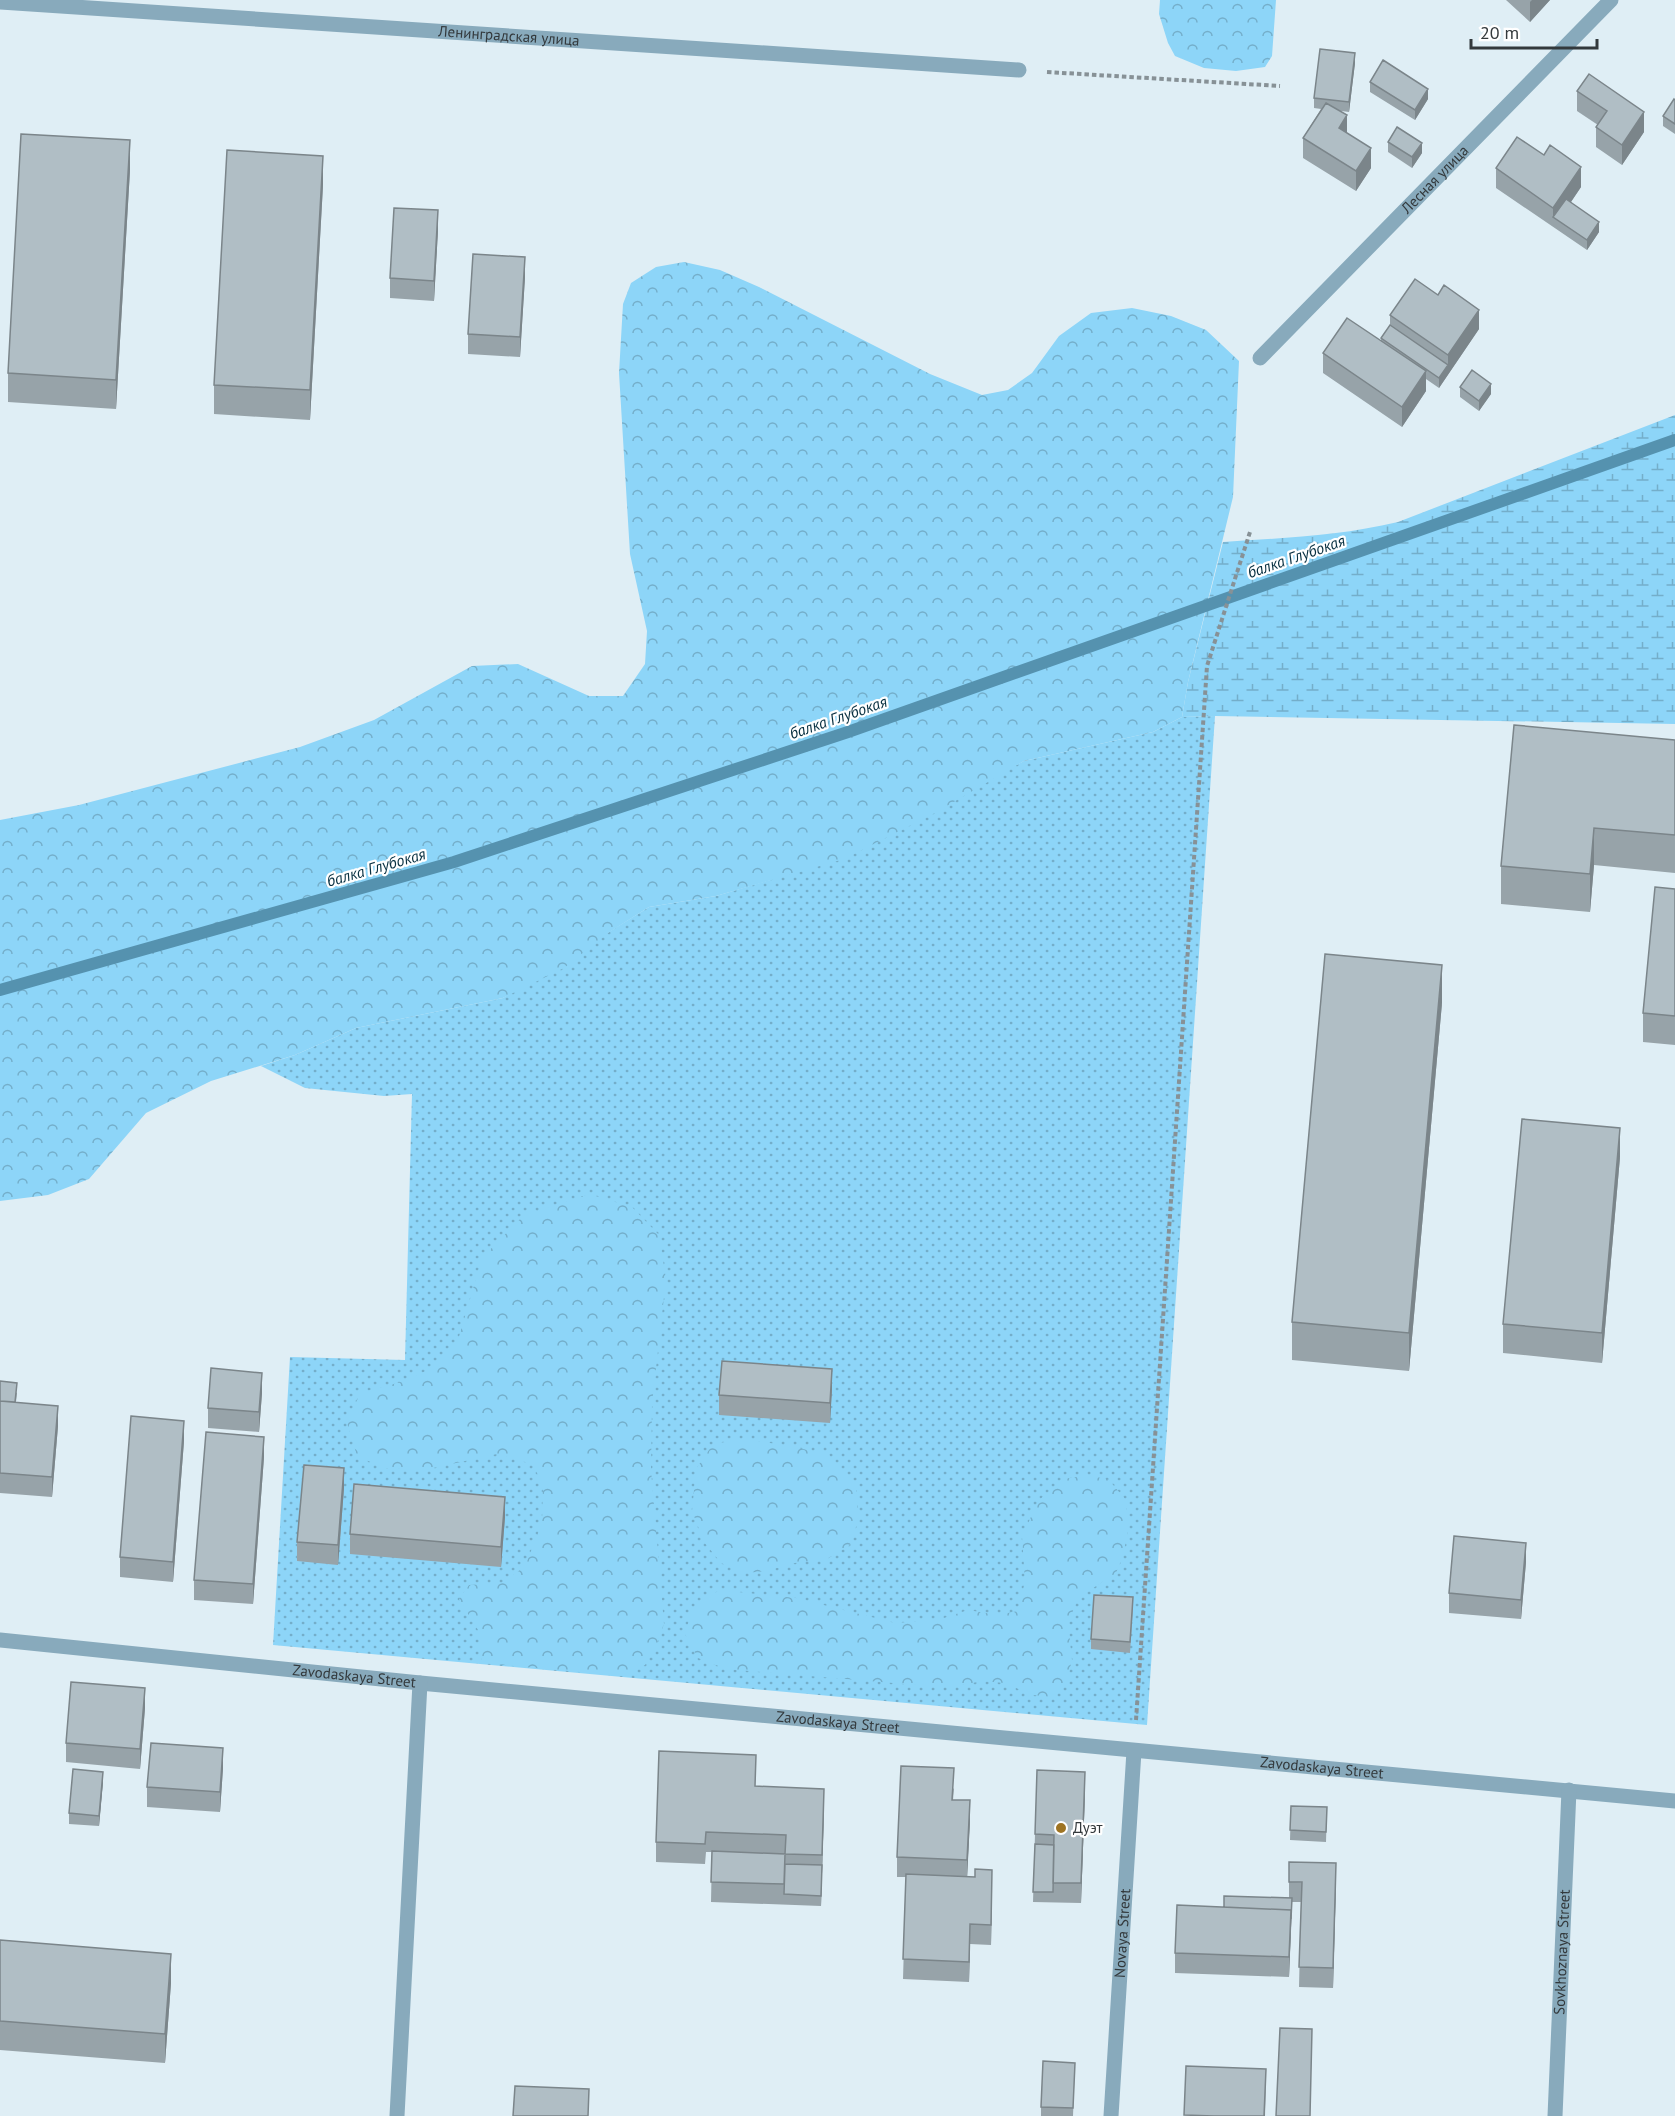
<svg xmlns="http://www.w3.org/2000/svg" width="1675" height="2116" font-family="'PT Sans',sans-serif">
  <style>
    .green { fill: url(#green-dots) }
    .forest { fill: url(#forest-crowns) }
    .wetland { fill: url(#wetland-marsh) }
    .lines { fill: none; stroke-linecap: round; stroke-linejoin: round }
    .stream { stroke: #5592af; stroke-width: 12 }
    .path { stroke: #879196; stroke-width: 4; stroke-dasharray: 4.5 3; stroke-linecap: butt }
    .minor { stroke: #88aabc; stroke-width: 15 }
    .wall { fill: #97a3a9 }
    .shaded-wall { fill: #7b858a }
    .building { fill: #b0bec5; stroke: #7b858a; stroke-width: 1.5 }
    .poi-dot { fill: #9e7423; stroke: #fff; stroke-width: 2 }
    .labels { text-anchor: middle; stroke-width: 4.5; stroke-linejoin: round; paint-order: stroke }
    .street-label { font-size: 15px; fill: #33393c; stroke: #fff }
    .poi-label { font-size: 15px; fill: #33393c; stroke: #fff; text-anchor: start }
    .water-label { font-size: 16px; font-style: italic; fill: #083041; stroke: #fff }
  </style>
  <defs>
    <pattern id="green-dots" width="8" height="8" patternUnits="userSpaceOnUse" patternTransform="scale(1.5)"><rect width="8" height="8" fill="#8dd5f8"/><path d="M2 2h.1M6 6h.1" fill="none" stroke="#74aeca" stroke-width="1.8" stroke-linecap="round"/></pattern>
    <pattern id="forest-crowns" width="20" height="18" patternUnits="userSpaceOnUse" patternTransform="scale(1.5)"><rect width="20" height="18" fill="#8dd5f8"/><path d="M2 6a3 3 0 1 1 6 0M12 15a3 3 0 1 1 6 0" fill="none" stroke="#74aeca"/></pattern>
    <pattern id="wetland-marsh" width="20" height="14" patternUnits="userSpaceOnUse" patternTransform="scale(1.5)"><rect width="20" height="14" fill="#8dd5f8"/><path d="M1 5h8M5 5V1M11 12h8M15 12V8" fill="none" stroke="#74aeca"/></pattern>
  </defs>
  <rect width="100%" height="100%" fill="#dfeef5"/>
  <path class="green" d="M1215,716L1147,1725L273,1645L290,1357L405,1360L412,1094L384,1096L305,1088L261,1066L295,1055L356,1028L503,998L649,907L716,896L770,880L993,777L1024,761L1153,732L1182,717Z"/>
  <path class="forest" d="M1160,0H1276L1272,56L1265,67L1236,71L1204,68L1175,56L1168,43L1159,14Z
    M684,262L720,270L759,287L930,374L982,395L1008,390L1032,373L1059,336L1091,313L1132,308L1171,316L1206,330L1239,361L1233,497L1188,682L1182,717L1153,732L1024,761L933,814L844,859L716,896L649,907L608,933L564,968L503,998L356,1028L295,1055L211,1081L146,1113L89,1179L48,1195L0,1201V820L79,805L300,747L374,720L472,666L518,664L589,696H623L645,664L647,631L630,554L619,373L623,304L631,283L656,267Z
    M589,1194L632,1207L659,1235L666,1279L652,1404L651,1470L664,1624L655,1649L645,1665L623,1676L482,1663L478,1630L459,1599L469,1585L503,1583L525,1566L542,1523L543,1484L532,1464L497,1454L424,1470L384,1468L357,1456L347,1423L360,1393L401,1382L435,1367L458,1340L482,1258L524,1215Z
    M743,1439L790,1446L829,1455L856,1489L859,1518L850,1545L827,1559L795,1563L766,1571L745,1573L721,1563L704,1542L692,1511L696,1469L713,1444Z
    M1089,1475L1109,1480L1125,1499L1129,1525L1123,1556L1116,1573L1078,1598L1068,1623L1072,1660L1067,1680L1054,1697L1033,1695L1004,1683L983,1681L956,1686L917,1685L726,1669L698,1658L685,1634L692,1610L719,1590L796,1598L895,1623L938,1620L968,1610L998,1615L1018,1611L1025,1581L1022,1537L1038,1501L1063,1479Z"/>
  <path class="wetland" d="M1675,415V724L1215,716L1182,717L1188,682L1223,542C1283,538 1339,536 1398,522Z"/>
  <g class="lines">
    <path class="stream" d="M0,990L454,862L848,732L1675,440"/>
    <path class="path" d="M1047,72L1280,86
      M1136,1720L1207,666L1250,532"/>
    <g class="minor">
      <path id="s1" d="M0,2L1019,70"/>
      <path id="s2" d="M1260,358L1611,0"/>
      <path id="s3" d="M0,1640L420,1683L1675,1801"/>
      <path d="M397,2116L420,1683"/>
      <path id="s4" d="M1111,2116L1134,1751"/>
      <path id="s5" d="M1555,2116L1569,1790"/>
    </g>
  </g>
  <path class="wall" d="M1506,0H1550L1530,22Z
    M1355,63L1349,112L1341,111L1347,133L1371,168L1356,191L1303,158V138L1321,109L1314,108V98Z
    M1370,82L1428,99L1415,120L1370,92Z
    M1577,91L1644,132L1622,165L1596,147V127L1598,125L1577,111Z
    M1675,100V134L1663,126V116Z
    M1388,142L1422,153L1412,168L1388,152Z
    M1496,168L1581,187L1571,202L1599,232L1587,250L1496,188Z
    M130,170L116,409L8,402V373Z
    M323,185L310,420L214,414V385Z
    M438,230L434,301L390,298V278Z
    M525,277L520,357L468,354V334Z
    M1390,315L1479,329L1439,388L1426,379V391L1402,427L1323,373V353L1381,341V338L1390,325Z
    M1460,387L1491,394L1479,411L1460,397Z
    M1675,740V873L1594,865L1590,912L1501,904V866Z
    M1675,889V1045L1643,1042V1013Z
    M1442,1003L1409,1371L1292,1360V1322Z
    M1620,1157L1602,1363L1503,1353V1324Z
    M0,1381L17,1393L16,1402L58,1426L52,1497L0,1493Z
    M832,1388L830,1423L719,1415V1395Z
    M262,1393L259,1432L208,1428V1408Z
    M184,1441L173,1582L120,1577V1557Z
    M264,1457L253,1604L194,1600V1580Z
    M344,1488L338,1565L297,1561V1542Z
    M505,1517L501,1567L350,1554V1534Z
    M1526,1562L1521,1619L1449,1613V1593Z
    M1133,1608L1130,1653L1091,1649V1639Z
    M145,1708L140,1769L66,1762V1743Z
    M223,1768L220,1812L147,1807V1787Z
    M103,1782L99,1826L69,1824V1813Z
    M756,1786L824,1809L821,1906L711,1902L712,1852H706L705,1864L656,1862V1842Z
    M954,1788L953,1800L970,1820L967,1877L992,1890L991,1945L970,1944L969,1982L903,1979L906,1877H897V1857Z
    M1085,1792L1081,1903L1033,1902L1035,1834Z
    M1291,1806L1327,1807L1326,1842L1290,1840Z
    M1289,1882L1336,1883L1333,1988L1299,1987L1301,1902H1292L1289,1977L1175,1973V1953L1224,1907L1289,1898Z
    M0,1940L171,1983L165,2063L0,2050Z
    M1075,2063L1073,2116H1041V2107Z"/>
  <path class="shaded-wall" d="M1532,0H1550L1530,22V2Z
    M1355,53V63L1349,112V102Z
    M1428,89V99L1415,120V110Z
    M1644,112V132L1622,165V145Z
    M1347,115V135L1339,128Z
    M130,140V170L116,409V380Z
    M1422,143V153L1412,168V157Z
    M1371,148V168L1356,191V171Z
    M323,156V185L310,420V390Z
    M1581,167V187L1558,221L1553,217V208Z
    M438,210V230L434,301V281Z
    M1599,222V232L1587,250V240Z
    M525,257V277L520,357V337Z
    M1479,310V329L1439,388V378L1448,365V355Z
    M1426,371V391L1402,427V407Z
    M1491,384V394L1479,411V401Z
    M1594,828V865L1590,912V874Z
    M1442,965V1003L1409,1371V1333Z
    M1620,1128V1157L1602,1363V1333Z
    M832,1369V1388L830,1423V1403Z
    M262,1373V1393L259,1432V1412Z
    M58,1406V1426L52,1497V1477Z
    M184,1421V1441L173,1582V1562Z
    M264,1437V1457L253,1604V1584Z
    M344,1468V1488L338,1565V1545Z
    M505,1497V1517L501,1567V1547Z
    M1526,1543V1562L1521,1619V1600Z
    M145,1688V1708L140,1769V1749Z
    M223,1748V1768L220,1812V1792Z
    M103,1772V1782L99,1826V1816Z
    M1085,1772V1792L1081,1903V1883Z
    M824,1789V1809L821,1906V1896Z
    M970,1800V1820L967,1880V1860Z
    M1336,1863V1883L1333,1988V1968Z
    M992,1870V1890L991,1945V1925Z
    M1292,1898V1908L1289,1977V1957Z
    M970,1924V1944L969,1982V1962Z
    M171,1954V1983L165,2063V2034Z
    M1266,2069L1265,2116H1264Z"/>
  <path class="building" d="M1320,49L1355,53L1349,102L1314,98Z
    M1383,60L1428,89L1415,110L1370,82Z
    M1589,74L1644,112L1622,145L1596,127L1607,111L1577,91Z
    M1674,99L1675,100V124L1663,116Z
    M1326,103L1347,115L1339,128L1371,148L1356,171L1303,138Z
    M1397,127L1422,143L1412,157L1388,142Z
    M21,134L130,140L116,380L8,373Z
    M1517,137L1544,155L1550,145L1581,167L1553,208L1496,168Z
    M227,150L323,156L310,390L214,385Z
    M1566,199L1599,222L1587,240L1553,217Z
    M394,208L438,210L434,281L390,278Z
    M473,254L525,257L520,337L468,334Z
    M1415,279L1438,295L1444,285L1479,310L1448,355L1390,315Z
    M1347,318L1426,371L1402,407L1323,353Z
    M1390,325L1448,365L1439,378L1381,338Z
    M1472,370L1491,384L1479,401L1460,387Z
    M1514,725L1675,740V835L1594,828L1590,874L1501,866Z
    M1655,887L1675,889V1016L1643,1013Z
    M1325,954L1442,965L1409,1333L1292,1322Z
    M1522,1119L1620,1128L1602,1333L1503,1324Z
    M722,1361L832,1369L830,1403L719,1395Z
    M211,1368L262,1373L259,1412L208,1408Z
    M0,1381L17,1383L15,1402L0,1401Z
    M0,1401L58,1406L52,1477L0,1473Z
    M131,1416L184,1421L173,1562L120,1557Z
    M206,1432L264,1437L253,1584L194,1580Z
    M304,1465L344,1468L338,1545L297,1542Z
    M354,1484L505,1497L501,1547L350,1534Z
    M1454,1536L1526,1543L1521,1600L1449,1593Z
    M1094,1595L1133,1597L1130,1642L1091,1639Z
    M71,1682L145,1688L140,1749L66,1743Z
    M151,1743L223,1748L220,1792L147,1787Z
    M659,1751L756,1755L755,1786L824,1789L822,1855L785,1854L786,1835L706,1832L705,1844L656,1842Z
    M901,1766L954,1768L952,1800H970L967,1860L897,1857Z
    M73,1769L103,1772L99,1816L69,1813Z
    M1037,1770L1085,1772L1081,1883H1053L1054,1835L1035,1834Z
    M1291,1806L1327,1807L1326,1832L1290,1830Z
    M1035,1844L1054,1845L1053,1892H1033Z
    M712,1851L785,1854L784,1884L711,1882Z
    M1289,1862L1336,1863L1333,1968L1299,1967L1302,1882H1289Z
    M785,1864L822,1865L821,1896L784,1894Z
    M975,1869L992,1870L991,1925L970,1924L969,1962L903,1959L906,1874L975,1877Z
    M1224,1896L1292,1898L1291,1919V1910L1224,1907Z
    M1177,1905L1291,1910L1289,1957L1175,1953Z
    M0,1940L171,1954L165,2034L0,2021Z
    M1280,2028L1312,2029L1310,2116H1276Z
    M1043,2061L1075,2063L1073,2108L1041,2107Z
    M1186,2066L1266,2069L1264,2116H1214L1184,2115Z
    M515,2086L589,2089L588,2116H513Z"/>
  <circle class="poi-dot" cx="1061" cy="1828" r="6"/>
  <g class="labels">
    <g class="street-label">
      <text dy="5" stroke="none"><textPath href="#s1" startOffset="510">Ленинградская улица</textPath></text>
      <text dy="5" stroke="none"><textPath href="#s2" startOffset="250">Лесная улица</textPath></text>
      <text dy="5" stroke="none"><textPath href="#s3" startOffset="356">Zavodaskaya Street</textPath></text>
      <text dy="5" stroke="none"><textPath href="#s3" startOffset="842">Zavodaskaya Street</textPath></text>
      <text dy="5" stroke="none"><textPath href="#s3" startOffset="1328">Zavodaskaya Street</textPath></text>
      <text dy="5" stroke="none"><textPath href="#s4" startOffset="183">Novaya Street</textPath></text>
      <text dy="5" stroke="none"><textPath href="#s5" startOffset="164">Sovkhoznaya Street</textPath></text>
    </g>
    <g class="poi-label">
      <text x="1073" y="1833">Дуэт</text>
    </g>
    <g class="water-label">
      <text transform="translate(1296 556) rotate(-19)" y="6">балка Глубокая</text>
      <text transform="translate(838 717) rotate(-19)" y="6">балка Глубокая</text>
      <text transform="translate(376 867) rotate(-16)" y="6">балка Глубокая</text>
    </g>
  </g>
  <path d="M1471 39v9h126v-9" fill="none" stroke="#33393c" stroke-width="3"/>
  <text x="1480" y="39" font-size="18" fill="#33393c" stroke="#ffffff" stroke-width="4.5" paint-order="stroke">20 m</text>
</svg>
